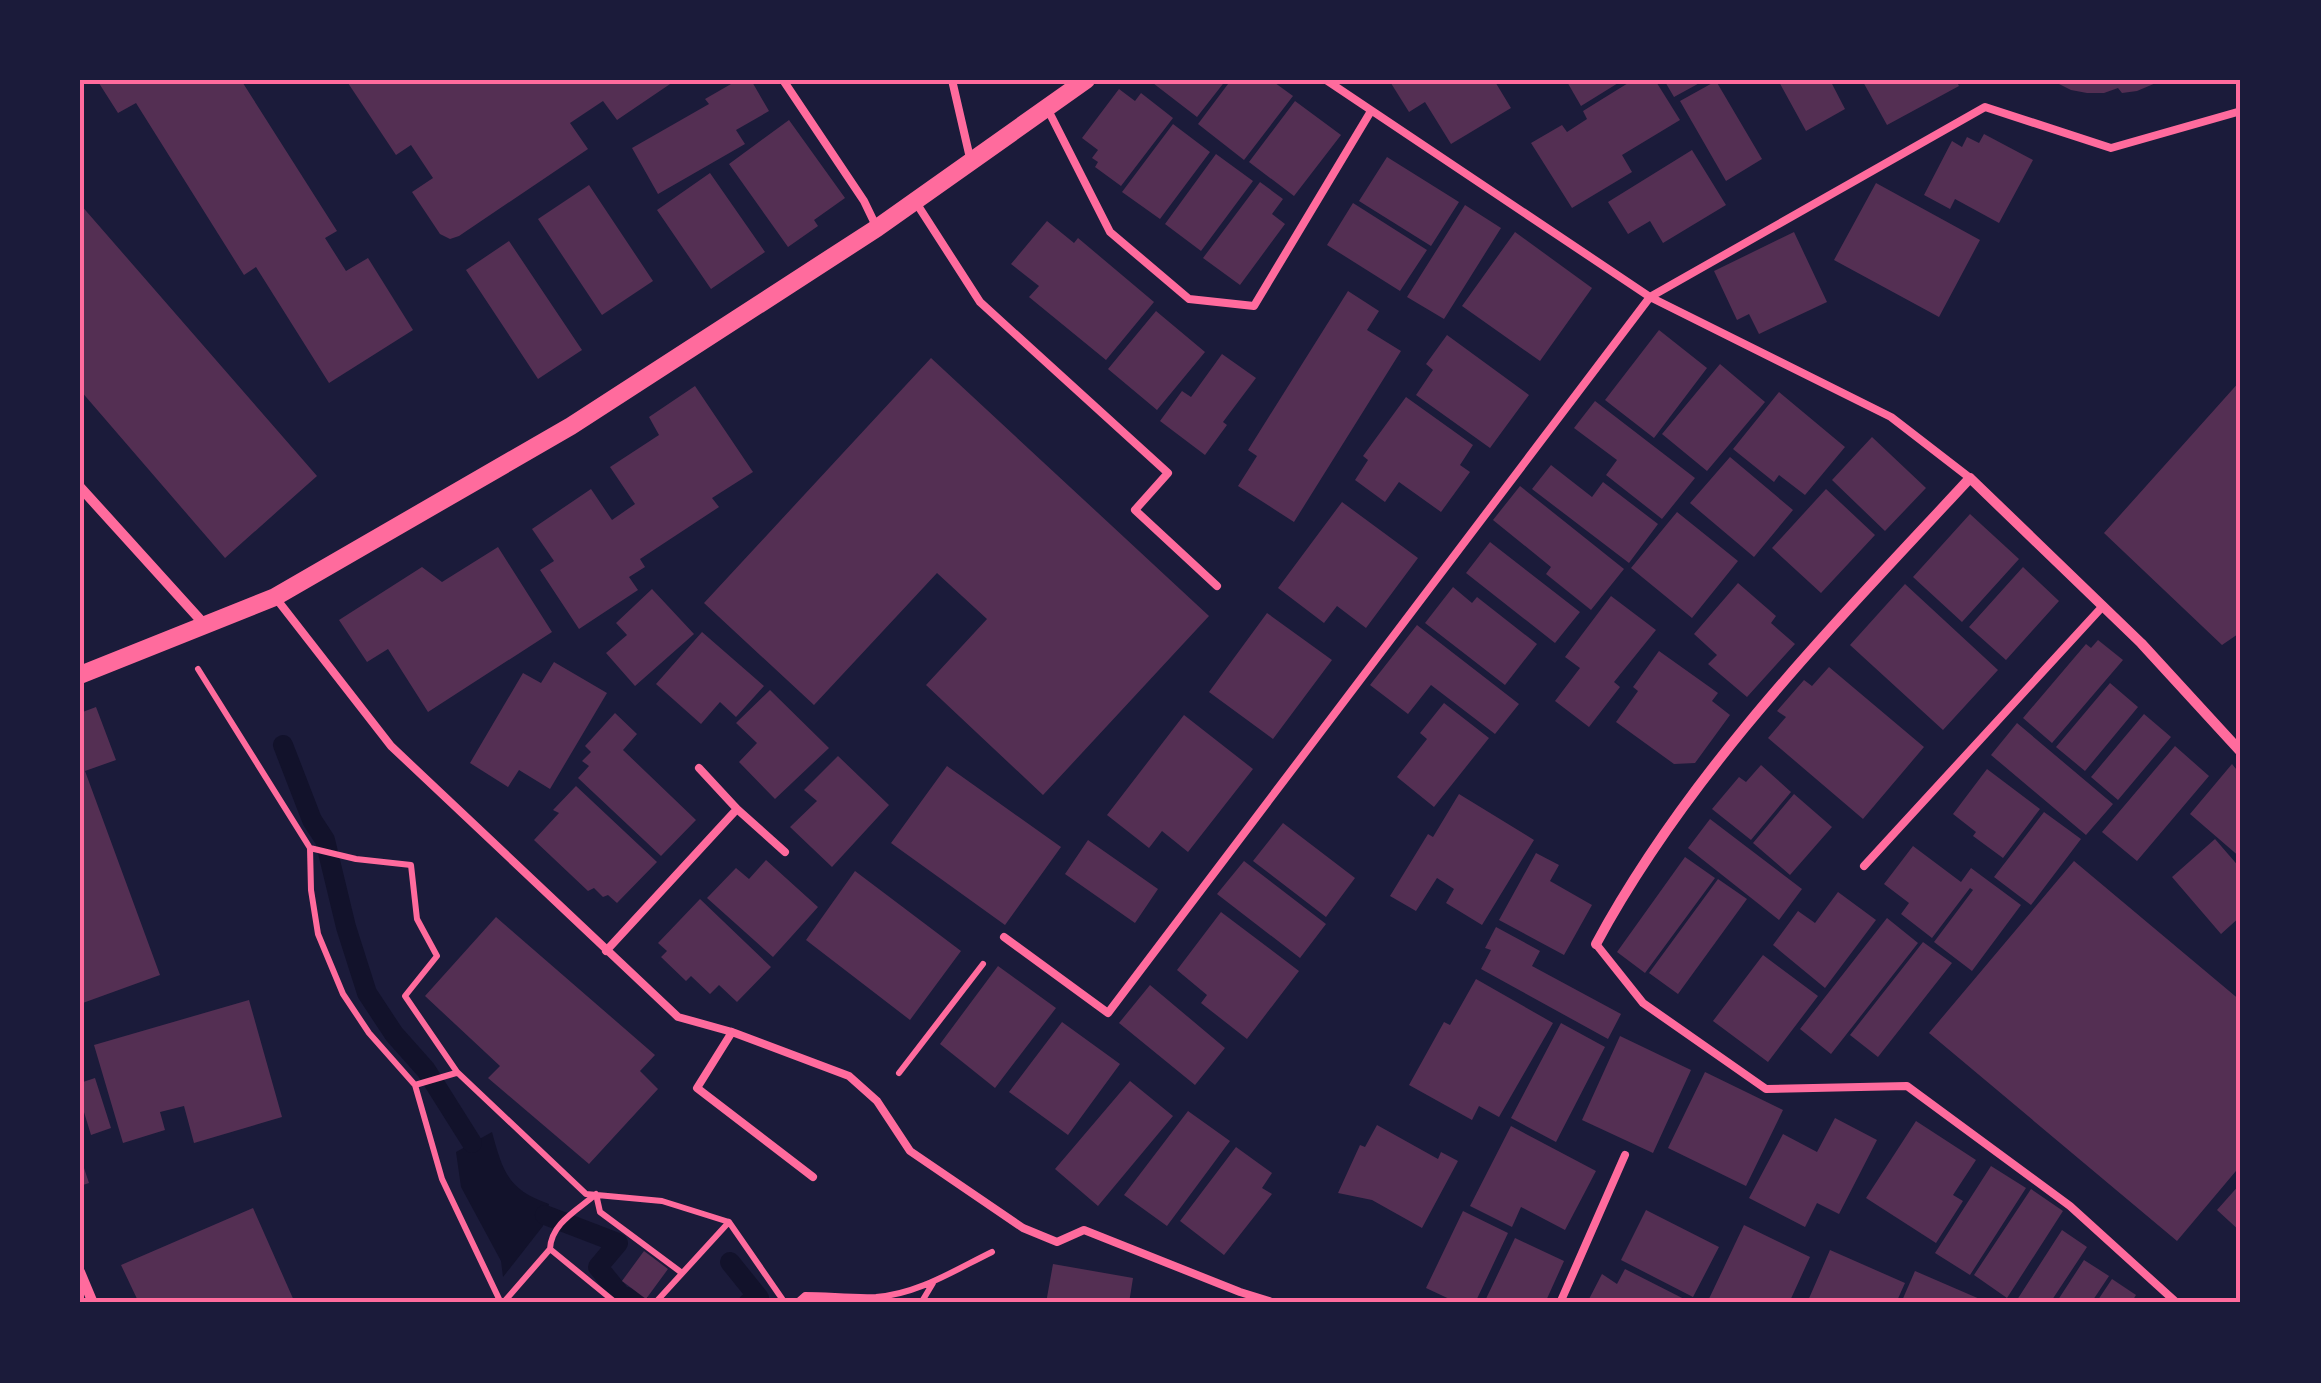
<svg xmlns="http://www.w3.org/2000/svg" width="2321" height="1383" font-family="'Public Sans',sans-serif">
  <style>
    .water { fill: #12122b }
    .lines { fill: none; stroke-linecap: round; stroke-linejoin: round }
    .stream { stroke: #12122b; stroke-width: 20 }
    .building { fill: #542f53 }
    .path { stroke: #ff6b9d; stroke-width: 6 }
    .service { stroke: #ff6b9d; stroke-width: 8 }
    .minor { stroke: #ff6b9d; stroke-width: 10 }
    .tertiary { stroke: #ff6b9d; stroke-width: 18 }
    .neatline { fill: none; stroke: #ff6b9d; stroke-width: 4 }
  </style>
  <rect width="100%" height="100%" fill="#1b1b3a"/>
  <path class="water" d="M492,1132C503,1172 508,1190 549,1204L543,1226L503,1277L501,1261L461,1187L456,1152Z"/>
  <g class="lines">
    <path class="stream" d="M283,745L312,820L325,840L346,927L367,993L394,1034L426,1070L472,1143
      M545,1215L618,1243L598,1267L620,1294L640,1303
      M730,1262L759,1298L748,1303"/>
  </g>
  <path class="building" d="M97,80H241L337,231L325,238L346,271L368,258L413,330L329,383L256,267L244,275L136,103L118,113Z
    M346,80H676L617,120L603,101L570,123L588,149L459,236L450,239L440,234L412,192L433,178L411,145L396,155Z
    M738,80H751L769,111L736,130L745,144L658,194L632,148L709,104L705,99Z
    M1149,80H1226L1197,117Z
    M1231,80H1271L1293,96L1244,160L1198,124Z
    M1389,80H1494L1511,108L1451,144L1425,102L1409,112Z
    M1566,80H1623L1581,106Z
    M1633,80H1655L1680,120L1622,155L1632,172L1572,208L1531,143L1562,125L1567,132L1587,119L1583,111Z
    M1664,80H1705L1674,97Z
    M1778,80H1830L1845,109L1806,131Z
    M1862,80H1956L1959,86L1887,125Z
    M2051,80H2163L2137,91L2122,93L2118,88L2104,93H2087L2071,90Z
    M1716,81L1762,159L1726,181L1680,101Z
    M1119,89L1135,101L1141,93L1173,118L1121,186L1095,167L1098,162L1092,158L1098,150L1082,138Z
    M1295,101L1341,135L1294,196L1249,162Z
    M789,120L845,198L814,220L818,226L788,247L729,164Z
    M1173,124L1210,152L1160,219L1122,192Z
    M1984,134L2033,160L1999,223L1955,199L1950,209L1924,195L1952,141L1962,147L1967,137L1979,143Z
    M1692,150L1726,205L1663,243L1650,221L1628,234L1608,202Z
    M1216,154L1253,181L1201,251L1165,224Z
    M1387,157L1459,202L1431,246L1359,201Z
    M710,173L765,252L711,289L657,210Z
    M1260,182L1283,199L1272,214L1285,224L1240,285L1203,258Z
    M1876,183L1980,240L1939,317L1834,260Z
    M589,185L653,281L602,315L538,219Z
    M1353,203L1427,250L1400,291L1327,245Z
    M80,204L317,476L225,558L80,390Z
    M1465,205L1501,228L1444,319L1407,297Z
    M1047,221L1074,243L1078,238L1154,302L1106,360L1029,297L1039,286L1011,264Z
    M1515,232L1592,288L1540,361L1462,306Z
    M1794,232L1827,302L1759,334L1749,314L1737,320L1714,271Z
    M509,241L582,350L538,379L466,270Z
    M1348,291L1379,311L1367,330L1401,351L1294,522L1238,486L1257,456L1248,450Z
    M1156,311L1205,352L1157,410L1108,369Z
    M1659,330L1707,368L1654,438L1605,400Z
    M1447,335L1529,395L1490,448L1416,395L1433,370L1426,364Z
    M1222,354L1256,378L1223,422L1227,425L1205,455L1160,421L1182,391L1191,397Z
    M931,358L1209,616L1043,795L926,685L987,619L937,573L814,705L704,603Z
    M1720,364L1765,402L1707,471L1662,434Z
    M2241,380V632L2222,645L2104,533Z
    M695,386L753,472L712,498L719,507L640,559L645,567L629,577L638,590L579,629L540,570L554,561L532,529L591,489L612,520L635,504L610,467L659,435L649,417Z
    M1779,392L1845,447L1805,495L1779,475L1774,482L1733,449Z
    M1406,397L1473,445L1460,465L1470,472L1441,512L1399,482L1385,502L1355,480L1368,460L1363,456Z
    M1595,401L1695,478L1662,519L1606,475L1617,460L1574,428Z
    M1872,437L1926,488L1885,531L1832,480Z
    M1730,457L1793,510L1754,557L1690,503Z
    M1551,465L1592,497L1603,482L1658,524L1629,563L1532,489Z
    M1520,486L1624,569L1591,610L1546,574L1551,567L1493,520Z
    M1826,489L1875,535L1821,593L1772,548Z
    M1342,502L1418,558L1366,628L1337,606L1324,623L1278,588Z
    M1677,512L1738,561L1692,618L1631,568Z
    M1970,514L2019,559L1962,622L1913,577Z
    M1490,542L1580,612L1555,643L1466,573Z
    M498,547L552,632L428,712L388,649L367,662L339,620L422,567L442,582Z
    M2023,567L2059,601L2006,660L1969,627Z
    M1738,583L1776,616L1771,623L1795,644L1747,697L1708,664L1717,655L1694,634Z
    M1905,584L1998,670L1943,730L1850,645Z
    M1453,587L1472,603L1477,597L1537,644L1505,685L1425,623Z
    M652,589L694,634L635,686L606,653L627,635L616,623Z
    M1611,596L1656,630L1614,682L1620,687L1589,727L1555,701L1580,668L1565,657Z
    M1267,613L1332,660L1273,739L1209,692Z
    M1417,625L1519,704L1495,734L1431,685L1408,714L1370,685Z
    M702,632L764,686L736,717L720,702L701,724L656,684Z
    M2098,640L2123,660L2052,743L2023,718L2086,644L2091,648Z
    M1659,651L1718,693L1712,701L1730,715L1695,763L1674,764L1616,722L1638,691L1633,687Z
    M554,662L607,693L550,789L519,770L508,787L470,763L523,673L541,683Z
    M1829,667L1924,747L1863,819L1768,738L1786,717L1777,711L1804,680L1812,686Z
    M2110,683L2138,707L2085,771L2056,747Z
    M770,690L829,748L775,799L739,762L757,743L736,723Z
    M1444,703L1489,738L1434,807L1397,777L1427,739L1420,733Z
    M96,707L116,760L85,771L160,975L80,1004V713Z
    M615,713L637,734L623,750L696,820L661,856L578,778L589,766L582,761L591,752L585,746Z
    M2144,714L2171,737L2118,800L2091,777Z
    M1184,715L1253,769L1188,852L1162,831L1149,848L1107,815Z
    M2017,723L2113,804L2086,835L1991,755Z
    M2175,746L2209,776L2137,861L2102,832Z
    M838,756L889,805L832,867L790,827L817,801L804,790Z
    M2232,764L2241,775V858L2190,814Z
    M1761,765L1791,792L1751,840L1712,809L1739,777L1746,782Z
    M947,766L1061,847L1005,925L891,843Z
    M1987,769L2040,809L2003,858L1973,836L1976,832L1953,814Z
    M576,786L657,862L617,903L608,895L603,897L594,888L588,891L534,840L559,813L553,810Z
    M1459,794L1534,840L1482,925L1446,903L1454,889L1437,878L1416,911L1390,896L1428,834L1433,837Z
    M1794,794L1832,827L1790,875L1753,843Z
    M2044,812L2081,839L2031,905L1994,877Z
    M1710,819L1802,889L1779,920L1688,848Z
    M1283,823L1355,878L1326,917L1253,861Z
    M2215,839L2241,869V916L2221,934L2172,877Z
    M1088,840L1158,889L1135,923L1065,874Z
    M1913,846L1961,882L1971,868L2021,905L1972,971L1934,942L1973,890L1970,888L1932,938L1901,914L1909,903L1884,884Z
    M1536,853L1559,865L1550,881L1592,905L1564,955L1499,920Z
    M1685,857L1715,878L1645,973L1617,952Z
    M766,860L818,907L773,957L707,898L736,868L749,879Z
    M1244,861L1326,924L1300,958L1217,894Z
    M2074,861L2241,1001V1165L2177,1241L1929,1033Z
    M855,871L961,951L910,1020L806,940Z
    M1718,879L1747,899L1678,994L1649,973Z
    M1838,892L1876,920L1825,988L1773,945L1798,911L1815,923Z
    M700,899L771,967L737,1002L719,985L710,994L691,976L686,981L661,957L667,951L658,943Z
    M1221,912L1299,971L1247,1039L1201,1003L1207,995L1177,970Z
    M496,917L655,1055L640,1071L658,1089L589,1164L488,1078L500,1066L425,996Z
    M1887,918L1918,943L1831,1054L1800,1029Z
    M1496,927L1540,951L1532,966L1621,1014L1608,1039L1481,969L1491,950L1485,948Z
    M1923,942L1952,963L1878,1057L1850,1035Z
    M1763,955L1818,996L1768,1062L1713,1021Z
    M998,966L1056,1008L995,1088L940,1044Z
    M1476,979L1553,1023L1499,1117L1479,1106L1472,1120L1409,1085L1444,1022L1450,1025Z
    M1150,985L1225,1048L1195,1085L1119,1023Z
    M249,1000L282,1117L194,1143L184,1106L160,1112L165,1130L123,1143L94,1045Z
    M1062,1022L1120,1064L1068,1135L1009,1092Z
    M1561,1023L1605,1047L1556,1142L1511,1118Z
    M1620,1036L1691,1070L1653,1153L1582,1120Z
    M1705,1072L1783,1110L1746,1186L1668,1148Z
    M95,1078L111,1128L91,1135L80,1099V1083Z
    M1130,1081L1173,1116L1098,1206L1055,1169Z
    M1188,1111L1230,1141L1167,1226L1124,1195Z
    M1835,1118L1877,1140L1839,1214L1817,1203L1805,1227L1749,1198L1783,1134L1817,1152Z
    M1916,1121L1976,1160L1953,1195L1963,1201L1936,1243L1866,1198Z
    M1377,1125L1438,1159L1441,1152L1458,1161L1422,1228L1372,1200L1338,1193L1360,1145L1365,1147Z
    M1511,1126L1596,1171L1565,1230L1521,1207L1512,1227L1470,1206Z
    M1236,1147L1272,1173L1262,1188L1272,1194L1224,1255L1180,1221Z
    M80,1156L89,1183L80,1186Z
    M1991,1166L2026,1188L1970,1275L1935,1253Z
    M2241,1183V1232L2217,1210Z
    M2031,1189L2063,1211L2007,1298L1974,1275Z
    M253,1208L295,1303H139L121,1265Z
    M1646,1210L1719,1247L1693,1297L1621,1260Z
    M1463,1211L1508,1233L1475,1303H1458L1426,1288Z
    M1744,1225L1810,1257L1789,1303H1707Z
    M2062,1230L2087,1247L2050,1303H2015Z
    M1515,1238L1564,1261L1545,1303H1484Z
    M1830,1250L1905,1283L1896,1303H1807Z
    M644,1251L668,1269L646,1299L622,1281Z
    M2084,1260L2109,1276L2091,1303H2056Z
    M1053,1264L1133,1278L1129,1303H1046Z
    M1625,1269L1692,1303H1587L1602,1274L1617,1284Z
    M1915,1271L1989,1303H1901Z
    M2112,1279L2136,1295L2131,1303H2096Z"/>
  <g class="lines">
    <path class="path" d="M198,669L310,848L311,890L318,934L343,994L369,1033L415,1085L442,1179L501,1303
      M310,848L356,859L411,865L417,919L437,956L405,996L457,1072L586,1194L662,1201L729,1222L785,1303
      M899,1073L983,964
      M415,1085L456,1073
      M550,1249C551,1223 578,1210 596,1194L600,1212L682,1273
      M503,1303L550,1249L616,1303
      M655,1303L729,1222
      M796,1303L805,1295C828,1295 852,1298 876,1297C918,1294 955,1270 992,1252
      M921,1303L933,1283"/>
    <path class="service" d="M783,80L864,201L877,228
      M952,80L970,158
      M1326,80L1650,297L1891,417L1970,478
      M1047,108L1110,232L1189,299L1254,306L1371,111
      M915,201L980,302L1168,473L1135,510L1217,586
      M275,597L391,746L678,1017L732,1032L849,1076L877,1101L910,1151L1023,1228L1057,1242L1084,1230L1240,1292L1275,1303
      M699,768L737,809L785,852
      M1864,866L2103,606
      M1004,937L1108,1013L1650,297L1985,107L2111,148L2241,111
      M1596,944L1643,1003L1766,1089L1907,1086L2070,1206L2177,1303
      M606,951L737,809
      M732,1032L697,1088L813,1177
      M1560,1303L1625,1155"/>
    <path class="minor" d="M80,487L205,625
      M1596,944C1691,768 1835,624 1970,478L2141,643L2241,752
      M80,1272L93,1303"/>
    <path class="tertiary" d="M80,675L275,597L571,426L877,228L1086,80"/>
  </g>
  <rect width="2321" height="1383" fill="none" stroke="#1b1b3a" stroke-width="165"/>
  <rect x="82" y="82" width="2156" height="1218" class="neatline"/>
</svg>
